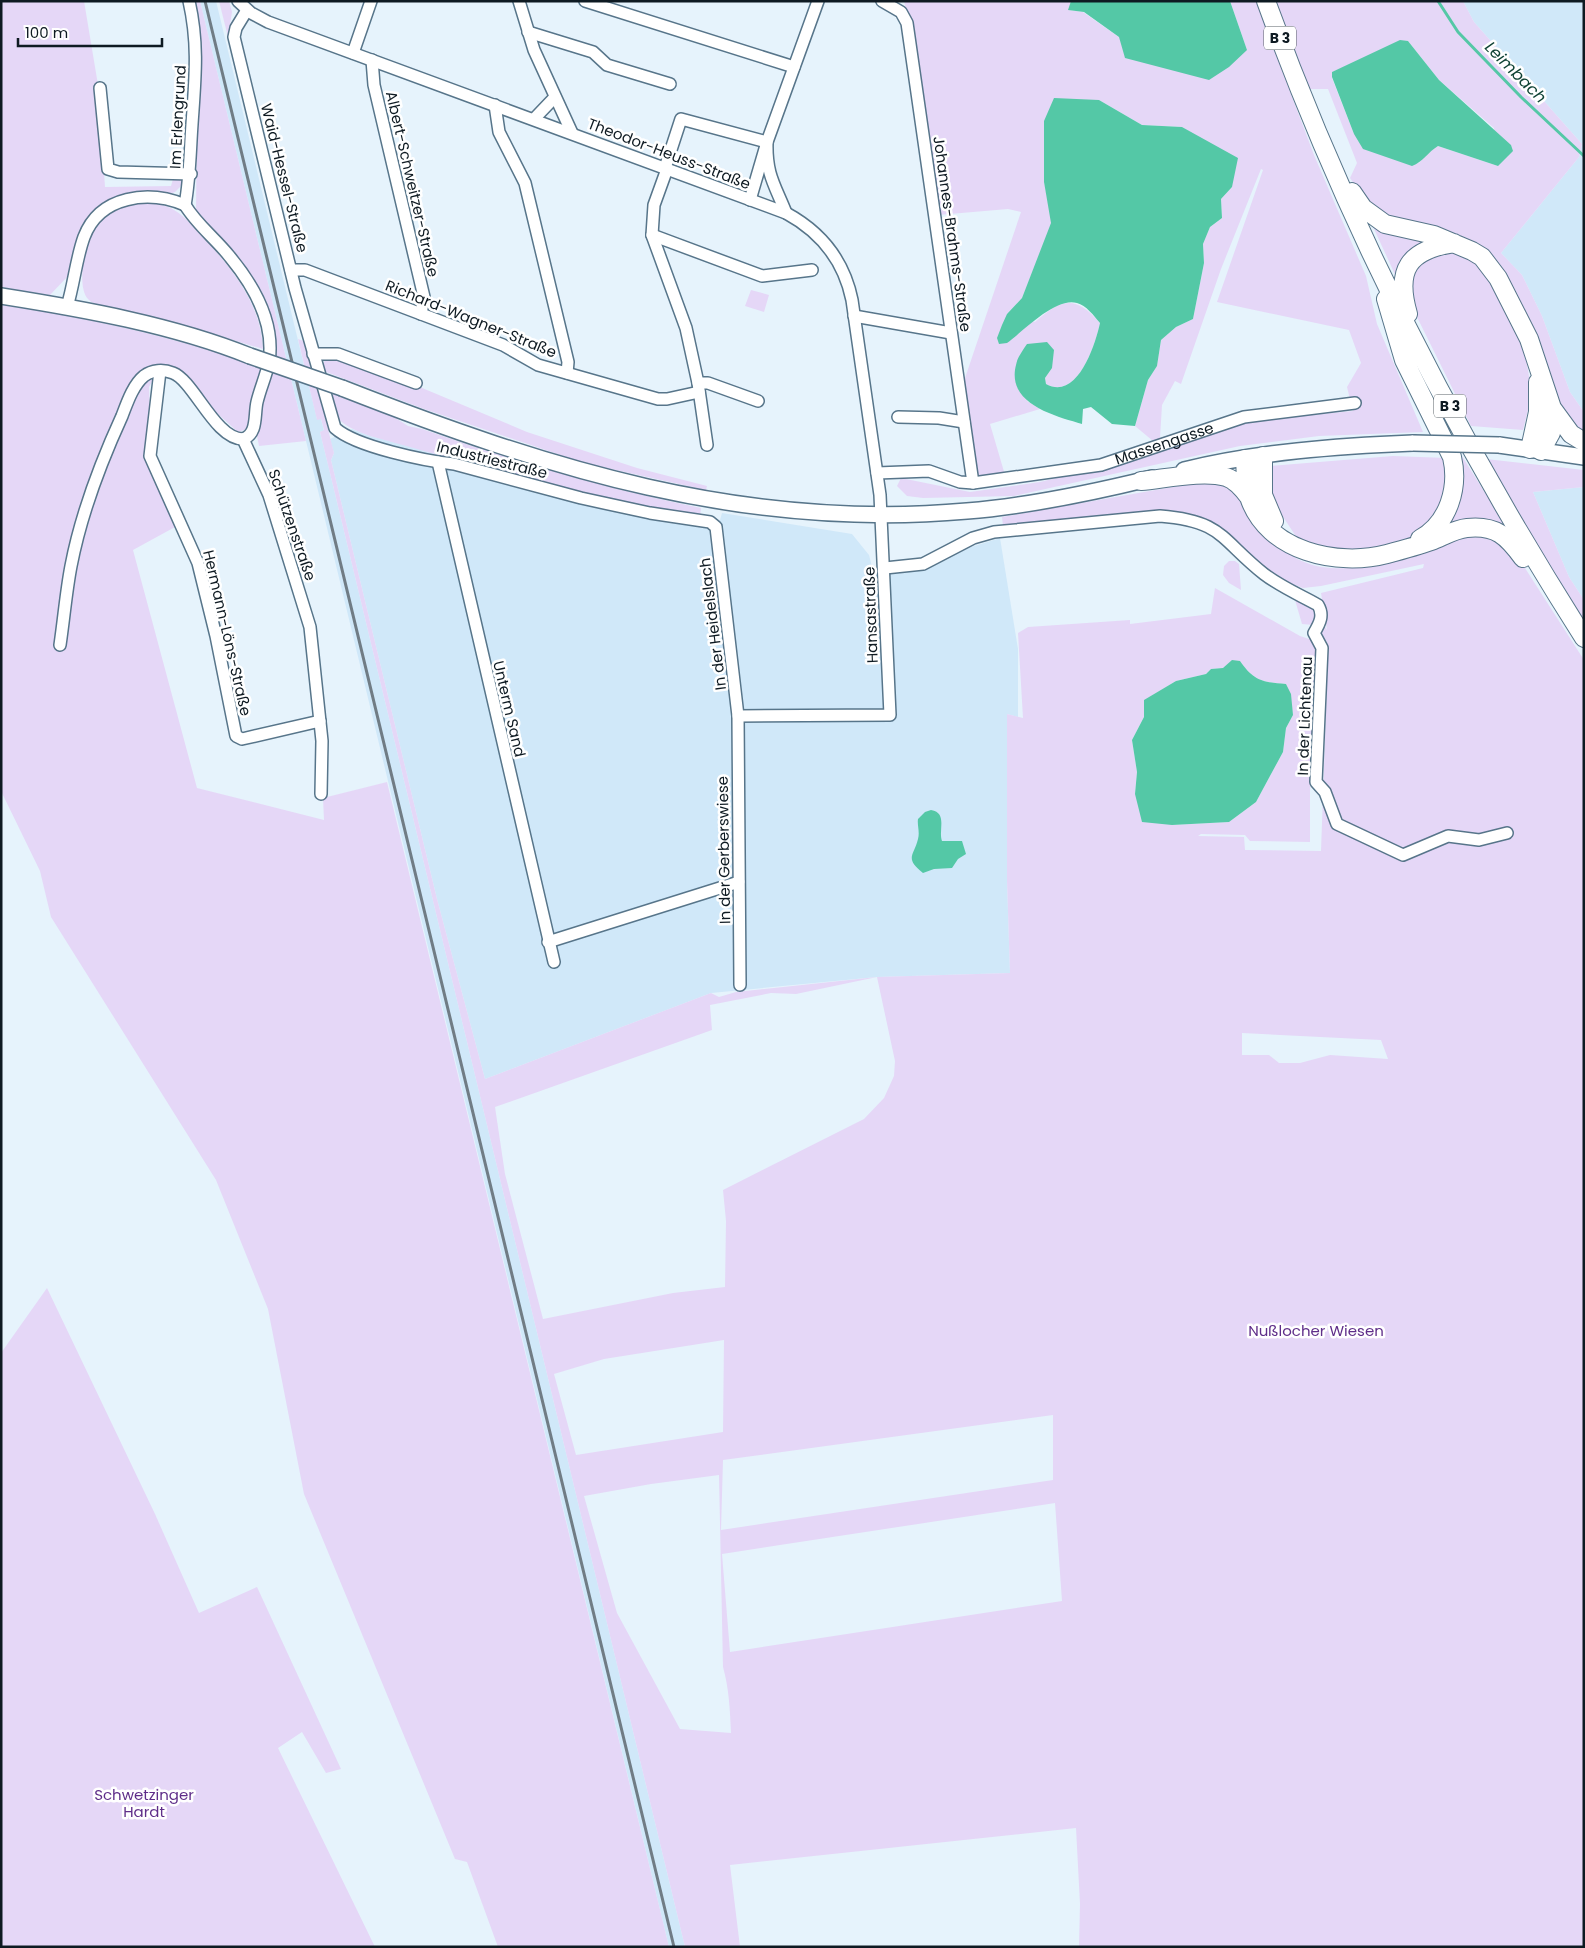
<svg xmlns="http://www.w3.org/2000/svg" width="1585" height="1948" font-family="Poppins,sans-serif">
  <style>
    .built { fill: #d0e8f9 }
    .green { fill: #e5d7f7; fill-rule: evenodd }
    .water { fill: #54c8a6 }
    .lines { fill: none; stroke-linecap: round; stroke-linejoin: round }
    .stream { stroke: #54c8a6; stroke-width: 3 }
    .minor-casing { stroke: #57758a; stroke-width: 14 }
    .major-casing { stroke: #57758a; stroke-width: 18 }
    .highway-casing { stroke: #57758a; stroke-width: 20 }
    .minor { stroke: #fff; stroke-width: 11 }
    .major { stroke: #fff; stroke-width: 15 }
    .highway { stroke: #fff; stroke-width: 18 }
    .rail { stroke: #707c85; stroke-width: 3 }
    .major-bridge-casing { stroke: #57758a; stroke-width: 18; stroke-linecap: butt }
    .major-bridge { stroke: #fff; stroke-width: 15 }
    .labels { text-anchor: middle; stroke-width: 5; stroke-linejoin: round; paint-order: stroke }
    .shield { fill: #fff; stroke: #565f64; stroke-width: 1 }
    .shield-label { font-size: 14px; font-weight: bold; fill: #0e1a22 }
    .street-label { font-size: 15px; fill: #0e1a22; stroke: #fff }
    .park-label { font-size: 15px; fill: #5f2e89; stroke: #fff }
    .water-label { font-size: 16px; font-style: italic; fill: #104335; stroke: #fff }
  </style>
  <rect width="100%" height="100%" fill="#e6f3fc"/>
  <path class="built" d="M200,1H216L317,419H321L324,431L320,432L330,473L685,1947H669Z
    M1463,1H1584V412L1570,392L1542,316L1522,275L1501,253L1579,157L1582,144L1474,22Z
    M352,429L370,436L700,518L720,520L722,513L852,534L869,555L874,575L924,570L971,547L1000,538L1018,649V717L1007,714V881L1010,973L877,977L711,993L485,1079L437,899L331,460L334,453L330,439Z
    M1584,487V600L1569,577L1533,492Z"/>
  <path class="green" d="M1,1H84L98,85L105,187L171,186L173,179L180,178L183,181L180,187L175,192L163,196L149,194L87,220L78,236L69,275L50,295L1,287Z
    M194,1H200L306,441L259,446L257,436L247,429L238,432L209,406L179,370L164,367L155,376L149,387L152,472L175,527L133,550L197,788L324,820L323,798L387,782L669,1947H498L467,1862L455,1859L304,1494L268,1309L216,1180L51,917L40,871L1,791V305C92,318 185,339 271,371L273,332L216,235L196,210L197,120L202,56Z
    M219,1H229L232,12L228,37Z
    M904,1H1071L1069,10L1083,12L1119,37L1247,50L1230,1H1256L1314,155L1366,276L1377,324L1423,432L1319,436L1240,446L1014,496L923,498L907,496L897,486L901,478L970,492L1040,482L1134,459L1228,428L1259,420L1353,411L1347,387L1361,363L1349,330L1217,302L1263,170L1261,169L1221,269L1181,384L1175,381L1162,405L1160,438L1153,441L1135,426L1148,380L1157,366L1161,340L1176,327L1193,319L1204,263L1203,244L1210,227L1222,218L1221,199L1232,187L1207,143L1182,127L1142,125L1099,100L1044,182L1052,223L1022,298L1007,314L1035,322C1061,299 1075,294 1100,323C1095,346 1077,401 1046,384L1045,378L1052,368L1027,401L1040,409L990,424L1005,475L977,478L962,387L1021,212L1008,209L938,215L915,45Z
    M1274,1H1463L1474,22L1582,144L1579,157L1501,253L1522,275L1542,316L1570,392L1584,412V433L1561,410L1496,268L1388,221L1369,205L1350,178L1357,163L1328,89H1309ZM1408,41L1439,80L1494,128L1498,166L1438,146L1428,152L1419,163L1354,134L1332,78V72Z
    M148,202C156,204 167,205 174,210C186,217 195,229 205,239C234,271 261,305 263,349C216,335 169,321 121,310C111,308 95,307 88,299C77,287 84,251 90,237C101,212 123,204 148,202Z
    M1369,218L1438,240L1398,281Z
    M1452,250L1473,260L1497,286L1523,341L1532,394L1523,430L1471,426L1414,311L1409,279L1423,257Z
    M751,290L769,295L764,312L745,306Z
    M298,339L306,342L334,453L331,460L437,899L485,1079L711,993L719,997L736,992L877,977L1010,973L1007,881V714L1023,718L1018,633L1028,627L1130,620V624L1138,623L1211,614L1215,588L1300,636L1318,642L1310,791V842L1250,841L1245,835L1201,834L1198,836L1244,837L1245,850L1321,851L1328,655L1327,642L1320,634V628L1324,625L1327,630L1321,593L1423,568L1424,564L1321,586L1303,588L1279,579L1262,566L1222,529L1193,515L1160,512L1003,526L1002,517L1201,482C1209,483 1219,484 1227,486C1244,492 1265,529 1278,543C1323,597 1422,550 1475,534L1487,535L1516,554L1584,660V1947H1079L1080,1904L1076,1828L730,1865L740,1947H685L330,473L320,432L324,430L321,419L317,420ZM1240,661C1254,681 1262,682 1286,684L1293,715L1286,728L1283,752L1256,802L1229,822L1172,825L1135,794L1137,772L1132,740L1144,717L1145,700L1176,681L1206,674L1211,669L1223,668ZM877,977L895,1061L894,1076L884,1098L864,1119L723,1190L726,1221L725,1287L673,1293L543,1319L505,1174L495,1107L712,1030L710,1005L771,993L796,994ZM1242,1033L1381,1040L1388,1059L1330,1055L1300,1063H1279L1269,1055H1242ZM724,1340L723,1432L576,1455L554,1374L604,1359ZM1053,1415V1480L721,1530L723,1460ZM719,1475L723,1667C729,1688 730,1710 731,1733L680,1729L617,1613L584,1496L651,1484ZM1055,1503L1062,1601L730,1652L722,1554Z
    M327,355L415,385L527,432L637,468L707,486L706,490L584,463L424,409L321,370Z
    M333,394L394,417L408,426L422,429C514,461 606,489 701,508L700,518L554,487L370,436C351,429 326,419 333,394Z
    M1460,453L1509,531L1433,534Z
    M1393,456L1447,458L1445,501L1432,522L1406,541L1365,552L1325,551L1297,538L1272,500L1269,466Z
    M1486,459L1584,470V487L1533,492L1569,577L1584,600V623Z
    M1229,561H1235L1239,564L1241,590L1229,583L1223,575L1224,566Z
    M1295,600L1311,606L1317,611L1314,625L1302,624Z
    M47,1288L155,1514L199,1613L257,1587L341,1769L326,1773L302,1732L278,1748L375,1947H1V1353Z"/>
  <path class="water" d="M1071,1H1230L1247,50L1229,67L1209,80L1125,58L1119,37L1084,12L1068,10Z
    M1400,40L1408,41L1439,80L1511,145L1513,151L1498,166L1438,146C1428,152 1423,162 1412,166L1363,149L1354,134L1332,77V72Z
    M1054,98L1099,100L1142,125L1182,127L1238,158L1232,187L1221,199L1222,218L1210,227L1203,244L1204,263L1193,319L1176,327L1161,340L1157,366L1148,380L1135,426L1112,424L1091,407L1083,409L1082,424C1055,416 1006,404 1016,365C1017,358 1023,350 1027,344L1047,342L1054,350L1052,368L1045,378L1046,384C1077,401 1095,346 1100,323C1094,316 1086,305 1077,303C1055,297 1024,331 1007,343L999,344L997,338L1002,325L1007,314L1022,298L1051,223L1044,182V121Z
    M1232,660L1240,661C1254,681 1262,682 1286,684L1291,694L1293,715L1286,728L1283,752L1256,802L1229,822L1172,825L1142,822L1135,794L1137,772L1132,740L1144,717V700L1176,681L1206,674L1211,669L1223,668Z
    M931,810C948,813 938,830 942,841H962L966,854L958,859L952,868L934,869L923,873C904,858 914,856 918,839C920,832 917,825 918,819L925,812Z"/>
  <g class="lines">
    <path class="stream" d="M1438,1L1458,32L1521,97L1584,156"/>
    <g class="minor-casing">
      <g id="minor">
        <path d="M238,1L251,13L268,22L786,213C821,232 844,261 852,300L880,495L890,715L738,716"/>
        <path d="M519,1L534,50L572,133"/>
        <path d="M585,1L794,67"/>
        <path d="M882,1L901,12L907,23L973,483"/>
        <path d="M247,10L236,28L234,37L295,288L335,428C356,447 426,461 454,464L581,498L650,513L710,522L716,527L738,716L740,985"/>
        <path d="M528,32L593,52L607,65L670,84"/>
        <path d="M353,53L371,1"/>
        <path d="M372,60L374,85L424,297L421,314"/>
        <path d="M100,88L108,169L118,172L191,174"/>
        <path d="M495,105L499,132L525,183L568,362L567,373"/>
        <path d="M534,119L555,97"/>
        <path d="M665,168L681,119L767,142C766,175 775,185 786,213"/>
        <path d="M667,169L654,205L652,235L686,328L698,383L707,445"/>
        <path d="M750,200L767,142L818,1"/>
        <path d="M185,205C197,225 216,239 230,257C254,286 275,323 269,362C266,376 260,389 257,402C254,415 258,434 243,439"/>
        <path d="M185,205C190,178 190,152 192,124C195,80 199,45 189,1"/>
        <path d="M652,235L762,276L812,270"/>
        <path d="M291,270H305L503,345L538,365L658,399H667L699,392"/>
        <path d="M67,307C74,284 76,259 84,237C100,195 149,190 185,205"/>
        <path d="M854,316L951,333"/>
        <path d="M313,354H338L416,383"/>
        <path d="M160,371L150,456L198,563L216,636L236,736L242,739L320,721"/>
        <path d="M698,383H708L758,401"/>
        <path d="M898,417L939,418L964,422"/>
        <path d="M243,439L269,495L310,627L322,741L321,794"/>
        <path d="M438,462L554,962"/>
        <path id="s1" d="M877,473L929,471L960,482L973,483L1101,465L1244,417L1355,403"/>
        <path d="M885,568L923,564L973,538L994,532L1160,516C1223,521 1220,539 1264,574C1281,587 1300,595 1318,605C1324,615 1320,623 1314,633L1322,648L1316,782L1325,792L1337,824L1403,855L1448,836L1479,840L1507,833"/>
        <path d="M60,645C64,618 66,592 71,566C81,514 100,464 122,416C127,403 133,385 144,376C152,370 163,369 173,373C194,381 215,439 243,439"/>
        <path d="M548,942L739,882"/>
      </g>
    </g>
    <g class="major-casing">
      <path id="major" d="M1,296C83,309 173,325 250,356
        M342,388C546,468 744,531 967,511C1029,506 1091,493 1152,478
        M1499,445L1584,457
        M1184,470C1258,452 1336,446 1413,443"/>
    </g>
    <g class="highway-casing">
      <path id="highway" d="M1266,1C1347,224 1457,438 1584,638
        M1352,192L1363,208L1385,224L1434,235L1472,251L1482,257L1498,278L1529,339L1552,408L1551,433L1541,451
        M1386,299L1404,360L1452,457C1459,487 1449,523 1420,539
        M1408,314C1395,269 1409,250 1454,243
        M1552,408L1571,434L1584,442
        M1530,449L1538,412V382
        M1263,456V495L1274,521
        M1245,459C1246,471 1245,485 1249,497C1267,552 1338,567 1387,554C1402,550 1417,546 1431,541C1442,537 1455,529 1467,528C1496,525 1507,536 1523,558
        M1141,481C1164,479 1204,470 1226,477C1236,480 1243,489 1249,497"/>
    </g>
    <use href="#minor" class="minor"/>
    <use href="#major" class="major"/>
    <use href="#highway" class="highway"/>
    <path class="rail" d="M205,1L674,1947"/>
    <g class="major-bridge-casing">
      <path id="major-bridge" d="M250,356L342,388
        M1413,443L1499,445"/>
    </g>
    <use href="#major-bridge" class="major-bridge"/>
  </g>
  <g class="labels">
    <g class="shield">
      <rect x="1264" y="26.5" width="32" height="23" rx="4"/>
      <rect x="1434" y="394.5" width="32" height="23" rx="4"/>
    </g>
    <g class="shield-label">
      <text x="1280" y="43">B 3</text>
      <text x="1450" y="411">B 3</text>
    </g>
    <g class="street-label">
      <text transform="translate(178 117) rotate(-87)" y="5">Im Erlengrund</text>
      <text transform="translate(669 154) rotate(21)" y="5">Theodor-Heuss-Straße</text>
      <text transform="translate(284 178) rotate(76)" y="5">Waid-Hessel-Straße</text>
      <text transform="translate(412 184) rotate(77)" y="5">Albert-Schweitzer-Straße</text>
      <text transform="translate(952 234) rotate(82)" y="5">Johannes-Brahms-Straße</text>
      <text transform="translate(471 319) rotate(22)" y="5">Richard-Wagner-Straße</text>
      <text dy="5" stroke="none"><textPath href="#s1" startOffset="294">Massengasse</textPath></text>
      <text transform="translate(492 460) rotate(14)" y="5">Industriestraße</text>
      <text transform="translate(292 525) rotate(71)" y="5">Schützenstraße</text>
      <text transform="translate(871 615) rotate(-92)" y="5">Hansastraße</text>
      <text transform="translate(713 624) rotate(-97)" y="5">In der Heidelslach</text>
      <text transform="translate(227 633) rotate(77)" y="5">Hermann-Löns-Straße</text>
      <text transform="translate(509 709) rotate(77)" y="5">Unterm Sand</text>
      <text transform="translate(1305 716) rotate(-88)" y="5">In der Lichtenau</text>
      <text transform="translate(724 850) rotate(-91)" y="5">In der Gerberswiese</text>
    </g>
    <g class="park-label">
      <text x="1316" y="1336">Nußlocher Wiesen</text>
      <text x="144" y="1800">Schwetzinger<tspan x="144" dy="17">Hardt</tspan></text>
    </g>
    <g class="water-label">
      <text transform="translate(1516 72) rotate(45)" y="6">Leimbach</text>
    </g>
  </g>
  <rect width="1585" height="1948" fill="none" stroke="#0e1a22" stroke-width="5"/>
  <path d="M18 38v8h144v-8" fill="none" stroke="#0e1a22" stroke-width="2.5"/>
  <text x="25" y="38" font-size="15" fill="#0e1a22" stroke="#ffffff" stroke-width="4" paint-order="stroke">100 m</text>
</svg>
